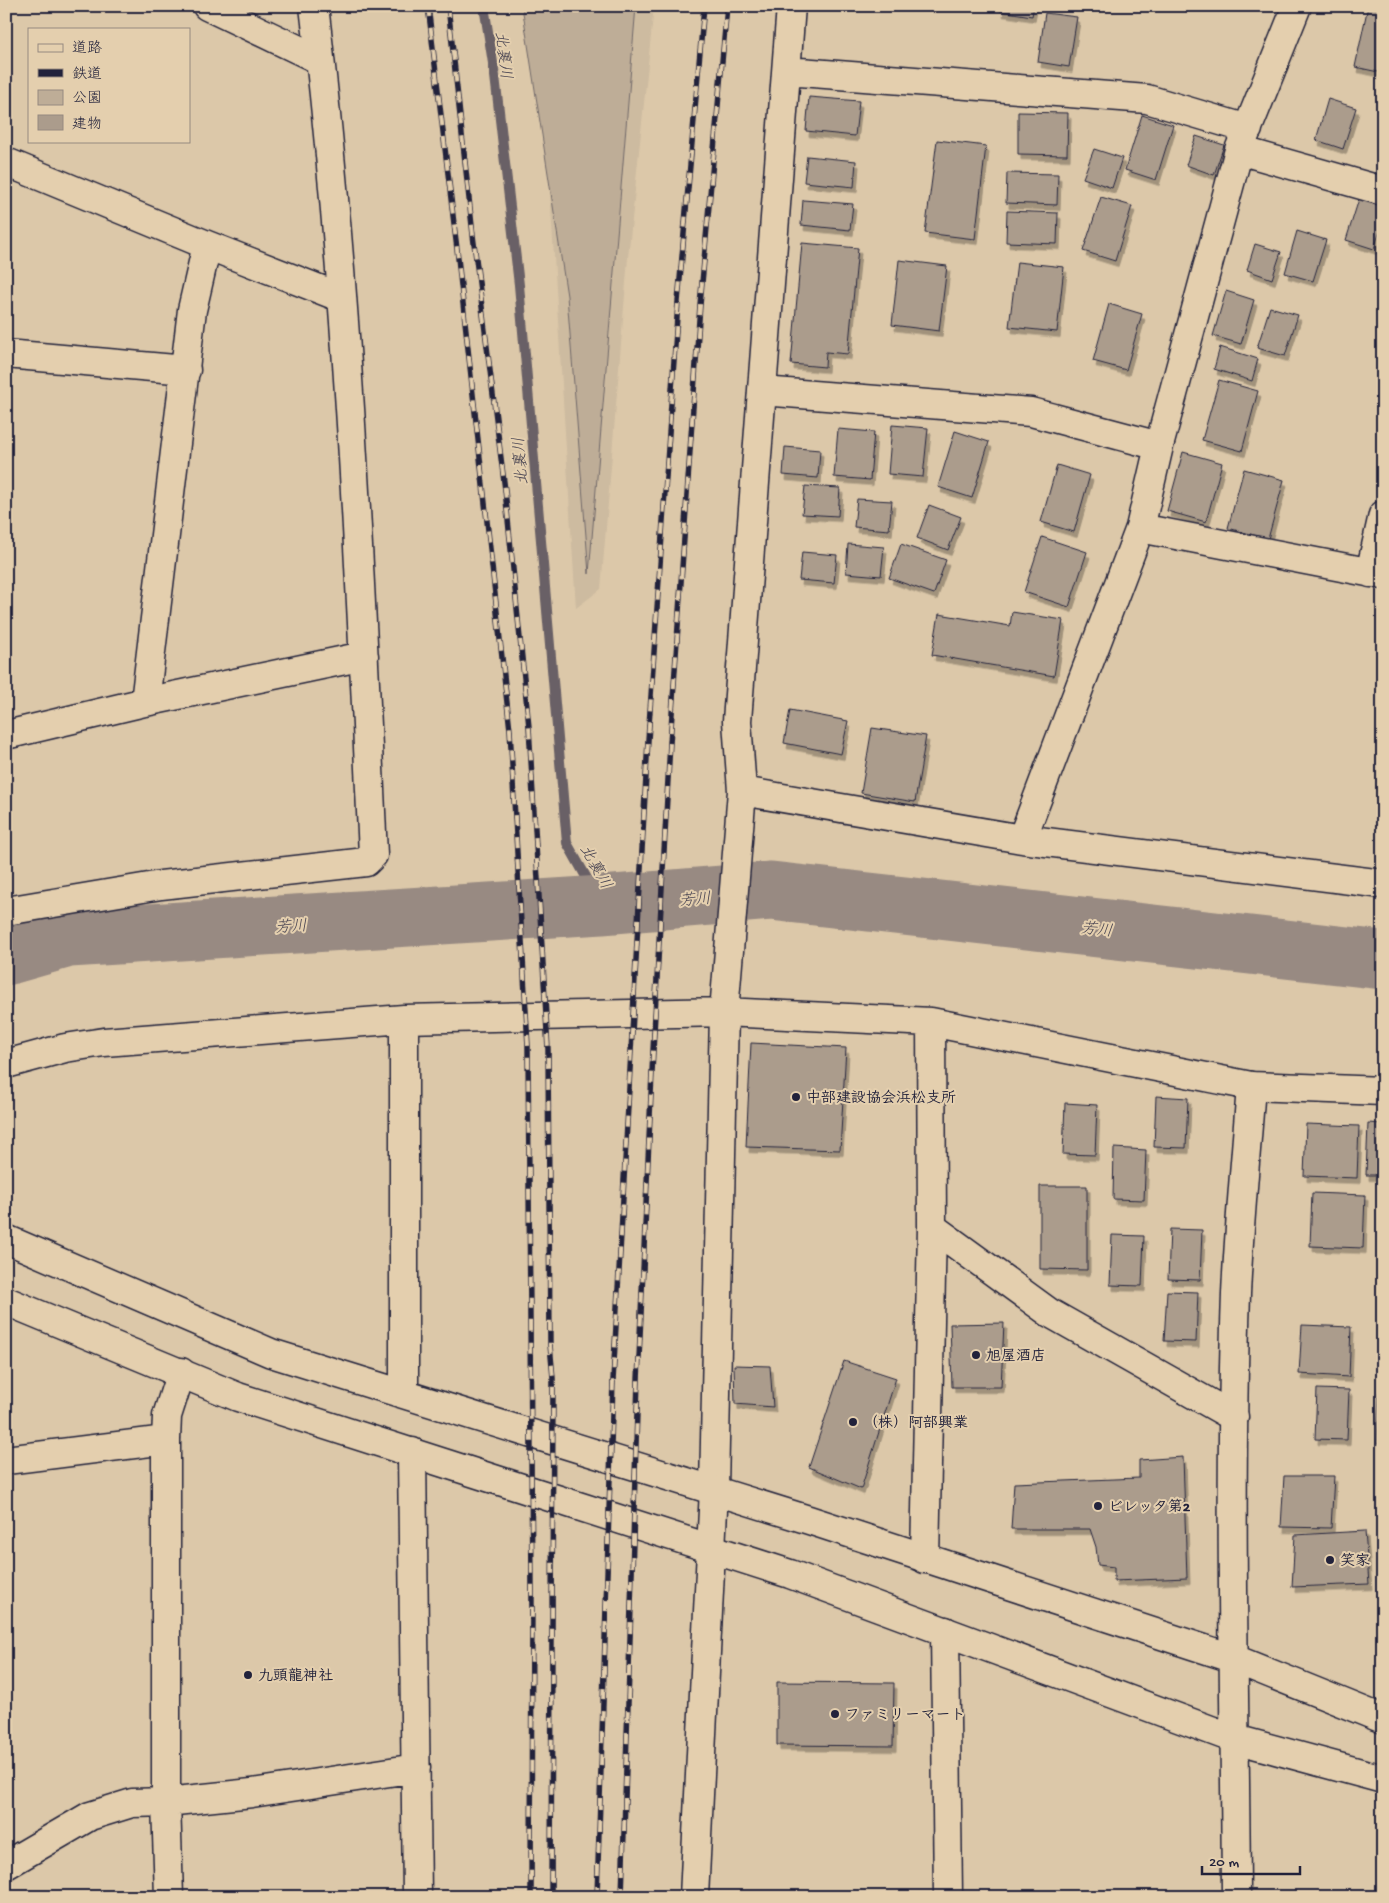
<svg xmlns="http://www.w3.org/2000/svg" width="1389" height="1903" font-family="'Gochi Hand','Klee One',sans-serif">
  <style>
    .built { fill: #cdbba0 }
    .green { fill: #bead97; stroke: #706869 }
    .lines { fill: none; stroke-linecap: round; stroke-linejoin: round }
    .stream { stroke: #696066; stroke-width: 10 }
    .river { stroke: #988a82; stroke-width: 59 }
    .building { fill: #ab9c8c; stroke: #22223b; filter: url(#shadow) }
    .minor-casing { stroke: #22223b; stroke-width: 31 }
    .tertiary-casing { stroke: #22223b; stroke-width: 31 }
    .minor { stroke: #e4cfae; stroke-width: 28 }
    .tertiary { stroke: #e4cfae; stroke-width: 28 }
    .rail-casing { stroke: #22223b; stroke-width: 5.5 }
    .rail { stroke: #e4cfae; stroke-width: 4; stroke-dasharray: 11; stroke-linecap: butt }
    .poi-dot { fill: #22223b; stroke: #e4cfae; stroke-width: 2 }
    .labels { text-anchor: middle; stroke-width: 4; stroke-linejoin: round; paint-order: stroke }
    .poi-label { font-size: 15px; font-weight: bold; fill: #22223b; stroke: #e4cfae; text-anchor: start }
    .water-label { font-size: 16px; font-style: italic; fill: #454150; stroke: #e4cfae }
  </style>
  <defs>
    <filter id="shadow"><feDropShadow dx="3" dy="5.5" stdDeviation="0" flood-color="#0004"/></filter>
  </defs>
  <rect width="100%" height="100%" fill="#dcc8a9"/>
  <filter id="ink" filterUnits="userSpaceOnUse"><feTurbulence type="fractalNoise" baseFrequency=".02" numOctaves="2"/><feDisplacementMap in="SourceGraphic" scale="10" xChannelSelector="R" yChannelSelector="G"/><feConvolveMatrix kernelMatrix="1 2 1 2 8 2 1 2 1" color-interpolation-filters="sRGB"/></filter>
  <g filter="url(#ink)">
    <path class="built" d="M534,6H654L628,258L601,589L576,608L542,65Z"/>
    <path class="green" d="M522,6H636L589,574L567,296Z"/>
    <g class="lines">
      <path class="stream" d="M484,6L495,76L519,285L567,843L602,905"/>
      <path class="river" d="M6,956L69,938L602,905L771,891L1383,960"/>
    </g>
    <path class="building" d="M1001,6H1034L1032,16L1000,11Z
      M1368,6H1383V73L1355,67Z
      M1045,13L1077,17L1069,67L1038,62Z
      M809,97L859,101L855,136L806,131Z
      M1328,99L1356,108L1343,149L1316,140Z
      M1018,112L1068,113L1067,155L1018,154Z
      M1142,115L1173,125L1156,180L1125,170Z
      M1196,136L1224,145L1214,175L1186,165Z
      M937,140L986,146L975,239L925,233Z
      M1094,149L1122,158L1112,188L1083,178Z
      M807,156L856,161L854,187L804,182Z
      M1007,173L1058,174L1057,205L1006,203Z
      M1101,197L1132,206L1115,261L1083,251Z
      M1359,199L1383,206V221L1374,249L1346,240Z
      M803,200L853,204L850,230L801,225Z
      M1007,211L1058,213L1057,244L1006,242Z
      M1297,231L1326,240L1313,281L1285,273Z
      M802,243L858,248L848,354L826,352L825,367L791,364Z
      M1255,244L1281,252L1272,279L1247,270Z
      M899,260L947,266L939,331L892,325Z
      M1017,262L1064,267L1057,332L1009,327Z
      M1226,291L1254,300L1241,344L1213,336Z
      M1109,304L1142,314L1126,370L1093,361Z
      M1270,307L1298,315L1285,356L1257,348Z
      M1220,347L1258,359L1252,381L1214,369Z
      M1219,380L1258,391L1242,451L1202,440Z
      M892,425L928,428L923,477L888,474Z
      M838,429L874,432L870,480L834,477Z
      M955,431L989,442L972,498L938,487Z
      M785,447L820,450L818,478L783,475Z
      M1183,452L1222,463L1206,522L1167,511Z
      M1057,465L1090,475L1074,532L1041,522Z
      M1244,469L1284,480L1268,539L1228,528Z
      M805,486L840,488L838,516L802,514Z
      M857,499L892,501L889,530L854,527Z
      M929,505L961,517L948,550L917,538Z
      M1042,537L1087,552L1069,607L1024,592Z
      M848,544L884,547L881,576L846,573Z
      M901,544L946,560L934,594L889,578Z
      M802,552L837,555L834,583L799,580Z
      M1012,612L1063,620L1054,676L932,655L939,614L1010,626Z
      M790,710L848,721L841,754L784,743Z
      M872,728L926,736L915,802L861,793Z
      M751,1043L846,1048L840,1150L746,1147Z
      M1156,1096L1188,1098L1186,1148L1154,1147Z
      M1065,1103L1097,1105L1095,1155L1063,1154Z
      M1368,1123L1383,1124V1175H1366Z
      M1306,1124L1359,1126L1357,1178L1304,1176Z
      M1114,1148L1146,1150L1144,1200L1113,1199Z
      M1040,1186H1087V1270L1040,1269Z
      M1312,1193L1365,1195L1363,1248L1310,1246Z
      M1170,1229L1202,1230L1200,1280L1168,1279Z
      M1112,1235L1144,1236L1142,1286L1110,1285Z
      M1167,1291L1198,1292L1196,1342L1164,1341Z
      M1381,1315H1383V1367H1379Z
      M1004,1323L1001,1387H952L950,1324Z
      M1302,1325L1351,1327L1349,1377L1299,1374Z
      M844,1361L896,1378L861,1489L809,1467Z
      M734,1365L770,1366L773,1407L735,1404Z
      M1317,1389L1349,1390L1347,1440L1315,1439Z
      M1379,1392H1383V1444H1377Z
      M1183,1457L1187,1578L1114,1581V1567L1098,1565L1096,1547L1090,1529H1011L1014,1483L1139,1478V1460Z
      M1284,1476H1334L1331,1528L1281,1527Z
      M1365,1531L1369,1584L1292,1587L1295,1535Z
      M777,1682L894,1683L893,1746L777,1745Z"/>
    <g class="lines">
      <g class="minor-casing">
        <path id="minor" d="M207,6L320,60
          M787,71L1147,99L1248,129
          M1239,150L1383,191
          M6,162L207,245L342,298
          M6,354L186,370
          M762,391L1031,412L1159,446
          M1140,528L1383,575
          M1370,573L1383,515
          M145,702L192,310L207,245
          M6,735L145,702L364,656
          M742,791L1022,839L1383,884
          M1022,839L1140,528L1159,446L1239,150L1297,6
          M6,911L161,885L366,862L373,855C360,572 348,288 314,6
          M6,1064L65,1048L104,1042L404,1019L724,1012L931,1022L1251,1086L1383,1091
          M932,1227L1050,1313L1234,1417
          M404,1393V1019
          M412,1452L417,1897
          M6,1460L166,1440
          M925,1559L932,1227L931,1022
          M945,1631L948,1897
          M6,1865L90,1816L132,1803L166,1802L252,1793L416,1768
          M169,1897L166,1802V1440L167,1416L181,1372
          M694,1897L714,1489L724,1012L742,791L737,721L791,6"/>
      </g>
      <g class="tertiary-casing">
        <path id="tertiary" d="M6,1239L271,1353L809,1520L1232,1658L1383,1719
          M6,1301L238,1397L790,1574L1235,1739L1383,1779
          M1236,1897C1235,1696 1229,1495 1236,1294C1239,1225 1246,1155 1251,1086"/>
      </g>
      <use href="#minor" class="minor"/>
      <use href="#tertiary" class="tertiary"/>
      <g class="rail-casing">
        <path id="rail" d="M428,6L457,249L510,730L528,1046L532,1589L531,1897
          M448,6L473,235L505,490L529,727L548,1049L550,1345L553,1378L551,1897
          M597,1897L613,1381L648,740L678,302L704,6
          M622,1897L638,1380L653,1051L670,743L700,305L727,6"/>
      </g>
      <use href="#rail" class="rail"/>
    </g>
  </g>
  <g class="poi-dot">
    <circle cx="796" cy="1097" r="5"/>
    <circle cx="976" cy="1355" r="5"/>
    <circle cx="853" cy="1422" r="5"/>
    <circle cx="1098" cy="1506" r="5"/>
    <circle cx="1330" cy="1560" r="5"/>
    <circle cx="248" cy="1675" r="5"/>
    <circle cx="835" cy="1714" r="5"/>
  </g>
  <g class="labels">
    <g class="poi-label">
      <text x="806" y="1102">中部建設協会浜松支所</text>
      <text x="986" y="1360">旭屋酒店</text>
      <text x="863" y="1427">（株）阿部興業</text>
      <text x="1108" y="1511">ビレッタ第2</text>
      <text x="1340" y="1565">笑家</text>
      <text x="258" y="1680">九頭龍神社</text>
      <text x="845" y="1719">ファミリーマート</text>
    </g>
    <g class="water-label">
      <text transform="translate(505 55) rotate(83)" y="6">北裏川</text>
      <text transform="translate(519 461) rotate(-95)" y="6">北裏川</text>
      <text transform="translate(597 866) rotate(61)" y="6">北裏川</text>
      <text transform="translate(695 898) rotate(-5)" y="6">芳川</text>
      <text transform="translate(291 925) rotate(-4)" y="6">芳川</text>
      <text transform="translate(1097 928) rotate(6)" y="6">芳川</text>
    </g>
  </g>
  <rect width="1389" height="1903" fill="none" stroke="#e4cfae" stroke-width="25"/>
  <rect x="12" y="12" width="1364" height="1878" fill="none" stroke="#22223b" stroke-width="2" filter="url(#ink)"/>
  <rect x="28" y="28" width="162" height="115" fill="#e4cfae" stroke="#968a80"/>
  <rect x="38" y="44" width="25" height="8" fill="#e4cfae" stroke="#968a80"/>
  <text x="72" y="52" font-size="15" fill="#22223b">道路</text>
  <rect x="38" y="69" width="25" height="8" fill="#22223b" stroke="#968a80"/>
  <text x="72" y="78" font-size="15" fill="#22223b">鉄道</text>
  <rect x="38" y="90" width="25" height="15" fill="#bead97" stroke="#968a80"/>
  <text x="72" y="102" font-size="15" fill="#22223b">公園</text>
  <rect x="38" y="115" width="25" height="15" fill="#ab9c8c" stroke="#968a80"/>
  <text x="72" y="128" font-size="15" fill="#22223b">建物</text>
  <path d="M1202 1866v8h98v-8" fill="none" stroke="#22223b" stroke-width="2.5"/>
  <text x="1209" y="1866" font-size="15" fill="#22223b" stroke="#e4cfae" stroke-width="4" paint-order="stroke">20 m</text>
</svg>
